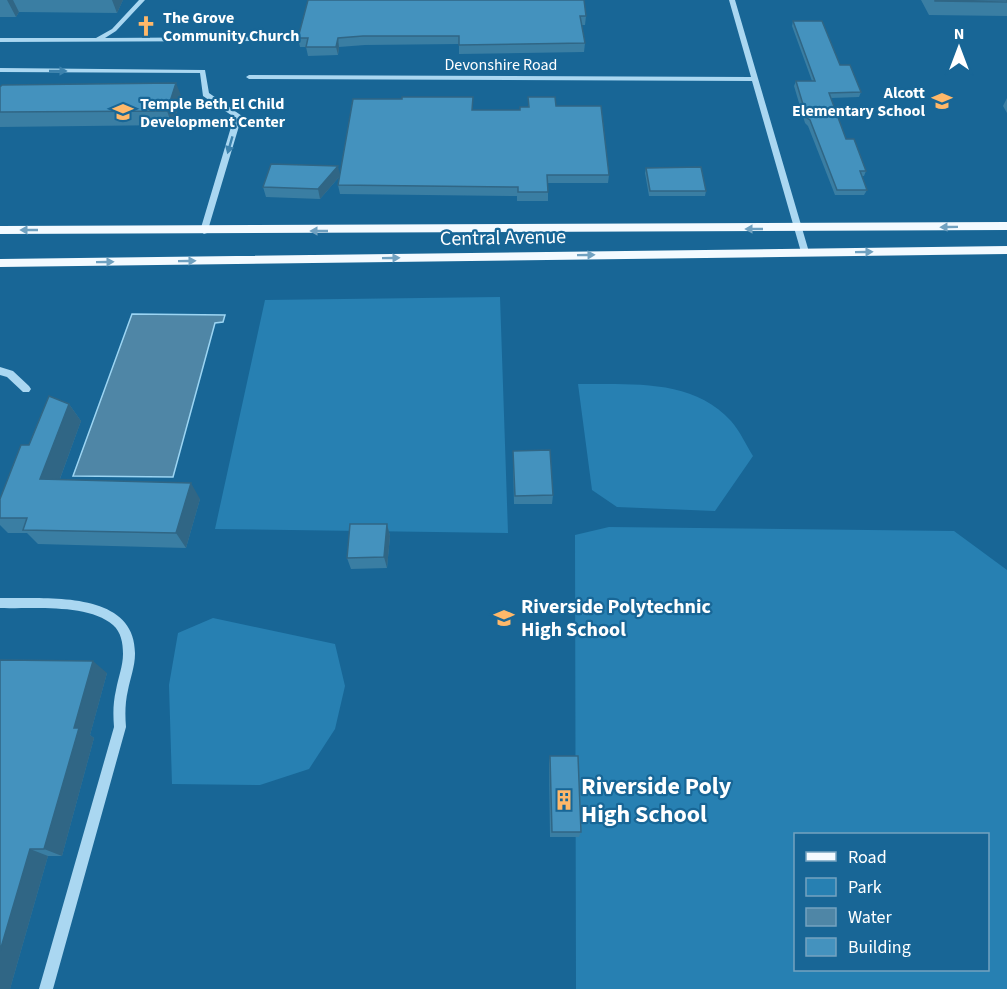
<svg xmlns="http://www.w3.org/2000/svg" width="1007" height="989" font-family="'Source Sans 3',sans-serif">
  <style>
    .green { fill: #2780b2; fill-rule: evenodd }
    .water { fill: #4f86a6; stroke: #9cd5f3; stroke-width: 1.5 }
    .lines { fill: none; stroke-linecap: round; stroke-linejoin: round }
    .minor { fill: #aad7f1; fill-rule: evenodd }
    .major { fill: #f3faff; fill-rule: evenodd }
    .wall { fill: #3a7ea3 }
    .shaded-wall { fill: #306685 }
    .building { fill: #4492be; stroke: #306685; stroke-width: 1.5 }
    .oneway { fill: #3c82ad }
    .oneway2 { fill: #70a1c0 }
    .labels { text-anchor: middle; stroke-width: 4.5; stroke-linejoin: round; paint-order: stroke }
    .far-poi-label { font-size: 16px; font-weight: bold; fill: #fff; stroke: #186696; text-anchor: start }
    .far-street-label { font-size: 16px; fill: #fff; stroke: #186696 }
    .street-label { font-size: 20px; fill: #fff; stroke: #186696 }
    .poi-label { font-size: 20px; font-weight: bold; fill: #fff; stroke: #186696; text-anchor: start }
    .near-poi-label { font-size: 24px; font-weight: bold; fill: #fff; stroke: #186696; text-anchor: start }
  </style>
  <rect width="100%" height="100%" fill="#186696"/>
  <path class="green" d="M500,297L508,533L215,529L265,300Z
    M578,384C630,385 692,378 731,421C740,431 746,445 753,456L715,511L617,507L592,490Z
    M609,527L954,531L1007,570V989H576L575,535ZM796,834H988V970H796Z
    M213,618L335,644L345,686L335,729L309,769L260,785L172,784L169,685L178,633Z"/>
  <path class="water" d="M132,314L225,315L223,322L215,323L173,477L73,476Z"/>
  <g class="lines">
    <path class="minor" d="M139,0H145L116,31L105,38L275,37L278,39L275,41L0,42V38H96L112,29Z
      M729,0H735L809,252L808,254L805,255L801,252L752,81L249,79L246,77L249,75L751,77Z
      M0,68L205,70L209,93L242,116L207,233L204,234L200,231L234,117L203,96L200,73L0,72Z
      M0,367L13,371L29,386L31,389L29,392H23L7,377L0,375Z
      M0,598C44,599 136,589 135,654C135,666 130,679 128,690C125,703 125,715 126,727L53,989H39L114,727C113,714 113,703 116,690C118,678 123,666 123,654C123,643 121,632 113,625C88,603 31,609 0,608Z"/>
    <path class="major" d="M1007,222V230L0,234V226Z
      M1007,246V254L0,267V259Z"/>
  </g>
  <path class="wall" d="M0,0H123L117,13L19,12L16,17H0Z
    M921,0H1007V16L929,15Z
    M586,16L585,25H581L585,43L584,52L459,54V44L365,45L339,47L338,55L308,56L306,47H300L298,38Z
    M793,21L840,65L861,92L859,97L831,98L846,139L866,171L864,176H862L867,190L864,195H835L808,126L805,123L794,86L796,81H812L792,26Z
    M0,87L182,98L172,125L0,127Z
    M528,97L556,106L609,175L608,183H548V201H517V196L340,194L338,185L340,176L320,199L266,197L263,187L340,175L473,110H520L528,107Z
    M1007,98V113L1003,106Z
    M646,168L706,191L705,196H649L645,173Z
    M69,404L81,421L60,479L200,499L186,548L38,544L27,533H8L0,525V499L29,445Z
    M513,459L553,495L552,504H514Z
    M387,524L390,536L387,568L351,569L347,558Z
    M0,660L107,673L90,735L94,738L62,856H48L10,989Z
    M550,756L581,832L579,837H550L549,763Z"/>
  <path class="shaded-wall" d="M7,0H13L19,12L16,17Z
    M112,0H123L117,13Z
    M338,38L339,47L338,55L336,47Z
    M176,83L182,98L172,125L167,111Z
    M338,166L340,176L320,199L318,189Z
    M69,404L81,421L54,495L40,479Z
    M191,483L200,499L186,548L176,533Z
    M387,524L390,536L387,568L384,557Z
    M93,661L107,673L90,735L94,738L62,856L44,849L74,728Z
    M30,849L48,856L10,989H0V951Z"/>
  <path class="building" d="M308,0H584L586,16H580L585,43L459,45V36H363L338,38L336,47H306L308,38H298Z
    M935,0H1007V2L935,1Z
    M793,21H822L840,65H850L861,92L829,93L846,139H854L866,171H860L867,190H837L810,120L807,118L796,81H815Z
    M176,83L167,111L0,112V87L2,85Z
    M402,97H473L472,110H520V107H529L528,97H555L556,106H601L609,175H547L548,192H518V187L338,185L353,99H402Z
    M271,164L338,166L318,189L263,187Z
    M701,167L706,191H650L646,168Z
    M49,396L69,404L40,479L191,483L176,533L23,530L27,518H0V499L21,445H29Z
    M550,450L553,495L515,496L513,451Z
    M350,524H387L384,557L347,558Z
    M0,660L93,661L74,728H79L44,849H30L0,951Z
    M550,756H578L581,832H552Z"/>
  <defs><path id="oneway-solid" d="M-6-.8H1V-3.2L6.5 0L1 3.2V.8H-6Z" transform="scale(1.5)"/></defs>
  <g class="oneway">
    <use href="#oneway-solid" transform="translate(58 71)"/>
    <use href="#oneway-solid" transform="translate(230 145) rotate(106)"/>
  </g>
  <g class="oneway2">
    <use href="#oneway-solid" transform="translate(949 227) rotate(179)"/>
    <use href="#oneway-solid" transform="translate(754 229) rotate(180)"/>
    <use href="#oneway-solid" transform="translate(29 230) rotate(-180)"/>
    <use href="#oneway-solid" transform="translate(319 231) rotate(180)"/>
    <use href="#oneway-solid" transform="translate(864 252) rotate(-1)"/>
    <use href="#oneway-solid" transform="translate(586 255) rotate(-1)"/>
    <use href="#oneway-solid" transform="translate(391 258) rotate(-1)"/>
    <use href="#oneway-solid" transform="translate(187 261) rotate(-1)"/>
    <use href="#oneway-solid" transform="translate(105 262) rotate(-1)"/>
  </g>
  <defs>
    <g id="church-bare" transform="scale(1.62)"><path d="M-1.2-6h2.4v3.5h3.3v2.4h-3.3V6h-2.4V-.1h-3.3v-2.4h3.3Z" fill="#ffb869" stroke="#186696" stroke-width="2.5" paint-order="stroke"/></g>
    <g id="school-bare" transform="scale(1.62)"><path d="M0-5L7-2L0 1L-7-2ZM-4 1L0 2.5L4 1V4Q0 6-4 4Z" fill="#ffb869" stroke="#186696" stroke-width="2.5" paint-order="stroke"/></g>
    <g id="building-bare" transform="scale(1.62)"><path d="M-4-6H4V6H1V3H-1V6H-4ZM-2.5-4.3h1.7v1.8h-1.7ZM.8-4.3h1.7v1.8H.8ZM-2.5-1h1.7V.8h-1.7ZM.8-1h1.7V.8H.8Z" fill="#ffb869" stroke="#186696" stroke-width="2.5" paint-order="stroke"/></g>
  </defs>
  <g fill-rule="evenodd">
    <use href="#church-bare" x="146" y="26"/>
    <use href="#school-bare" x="942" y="101"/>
    <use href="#school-bare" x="123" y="112"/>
    <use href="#school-bare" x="504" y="618"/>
    <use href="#building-bare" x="564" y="800"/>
  </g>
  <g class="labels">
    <g class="far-poi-label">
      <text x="163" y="23">The Grove<tspan x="163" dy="18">Community Church</tspan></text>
      <text x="925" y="98" text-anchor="end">Alcott<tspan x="925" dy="18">Elementary School</tspan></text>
      <text x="140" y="109">Temple Beth El Child<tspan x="140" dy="18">Development Center</tspan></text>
    </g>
    <g class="far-street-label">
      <text x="501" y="70">Devonshire Road</text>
    </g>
    <g class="street-label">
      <text transform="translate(503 237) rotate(-1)" y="7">Central Avenue</text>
    </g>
    <g class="poi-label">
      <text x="521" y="613">Riverside Polytechnic<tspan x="521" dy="23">High School</tspan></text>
    </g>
    <g class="near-poi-label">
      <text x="581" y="794">Riverside Poly<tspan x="581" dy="28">High School</tspan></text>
    </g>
  </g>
  <rect x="794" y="833" width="195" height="138" fill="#186696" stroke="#74a3c0" stroke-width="1.5"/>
  <rect x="806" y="852" width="30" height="9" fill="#f3faff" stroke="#74a3c0" stroke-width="1.5"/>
  <text x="848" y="863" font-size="18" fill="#ffffff">Road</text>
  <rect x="806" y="878" width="30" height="18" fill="#2780b2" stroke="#74a3c0" stroke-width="1.5"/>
  <text x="848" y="893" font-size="18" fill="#ffffff">Park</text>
  <rect x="806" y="908" width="30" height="18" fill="#4f86a6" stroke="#74a3c0" stroke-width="1.5"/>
  <text x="848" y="923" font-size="18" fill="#ffffff">Water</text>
  <rect x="806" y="938" width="30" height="18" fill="#4492be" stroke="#74a3c0" stroke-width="1.5"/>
  <text x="848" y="953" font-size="18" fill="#ffffff">Building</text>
  <g transform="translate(959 48)" stroke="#186696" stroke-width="4.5" paint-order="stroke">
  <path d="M0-4.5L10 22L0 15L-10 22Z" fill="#ffffff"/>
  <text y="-9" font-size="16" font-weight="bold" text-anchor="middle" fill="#ffffff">N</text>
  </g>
</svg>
